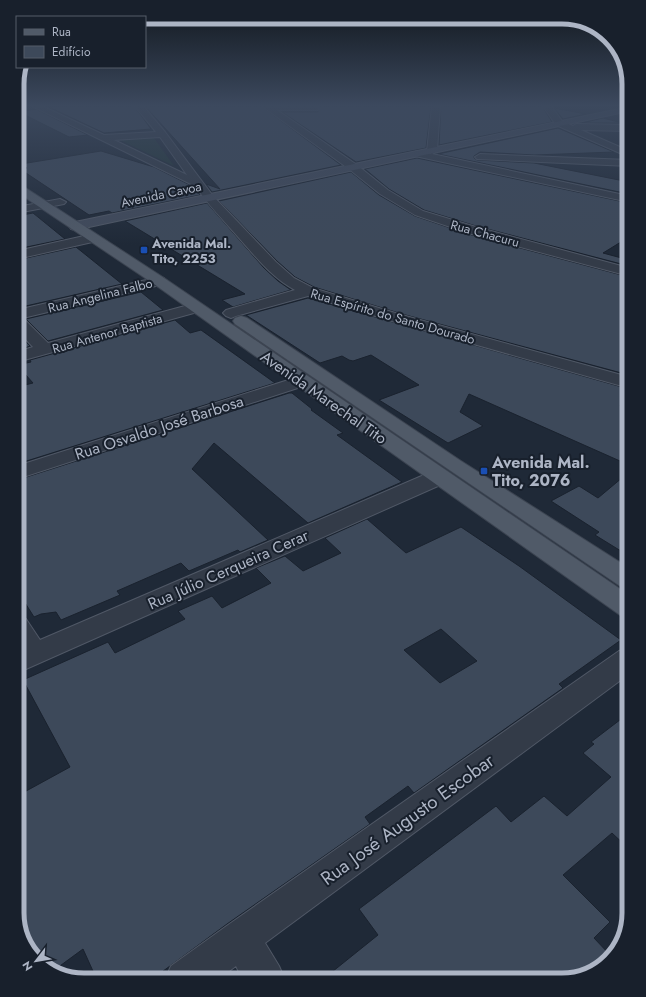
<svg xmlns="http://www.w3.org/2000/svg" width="646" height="997" font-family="Jost,sans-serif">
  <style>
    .green { fill: #213538 }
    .building { fill: #3d495a; stroke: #1a222e; fill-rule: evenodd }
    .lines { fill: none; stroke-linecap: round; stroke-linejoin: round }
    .street-casing { stroke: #505866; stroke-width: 2 }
    .secondary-casing { stroke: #505866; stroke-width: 2 }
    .primary-casing { stroke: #3c4451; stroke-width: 2 }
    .street { fill: #333b48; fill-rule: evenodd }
    .secondary { fill: #414a5b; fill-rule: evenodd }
    .primary { fill: #505a68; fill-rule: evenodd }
    .transit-dot { fill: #1a4fb4; stroke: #18202c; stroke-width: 1.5 }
    .labels { text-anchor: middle; stroke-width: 4; stroke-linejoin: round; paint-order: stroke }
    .far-street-label { font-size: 13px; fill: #adb5c5; stroke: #18202c }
    .far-poi-label { font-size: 13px; font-weight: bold; fill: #adb5c5; stroke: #18202c; text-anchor: start }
    .street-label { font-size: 16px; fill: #adb5c5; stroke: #18202c }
    .poi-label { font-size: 16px; font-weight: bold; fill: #adb5c5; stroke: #18202c; text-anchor: start }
    .near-street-label { font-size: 19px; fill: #adb5c5; stroke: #18202c }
    .rim { fill: none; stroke: #adb5c5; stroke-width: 5 }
  </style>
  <rect width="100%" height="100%" fill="#1f2937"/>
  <path class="green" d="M154,138L174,166L120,140L152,138Z"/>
  <path class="building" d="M61,106H134L151,129L104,133L49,107Z
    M145,106H261L341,165L212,192L206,184L220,189Z
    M319,106H431L426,148L356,162L282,112H318Z
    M441,106H542L552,122L439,145Z
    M554,108L586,114L563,119Z
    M36,109L88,135L69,137L19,112Z
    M603,118L622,123H582Z
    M558,128L614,152L534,155L480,152L474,156V158L477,160L534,163L629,182V194L438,154Z
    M101,151L154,167L194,187L200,195L112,213L109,211L89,215L20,169L27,168L21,164Z
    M417,158L629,203V237L603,253L629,260V266L476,226L424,210L389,189L365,169Z
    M351,172L379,195L415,216L468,234L629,277V375L402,314L314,287L295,277L277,261L219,201Z
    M207,203L264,268L278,281L291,290L233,307L222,300L245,294L125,221Z
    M33,213L65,239L17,249V216Z
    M76,247L122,284L17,308V260Z
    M141,292L163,310L48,341L26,319Z
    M308,298L629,389V394L620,406L629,409V465L469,394L460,412L483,426L448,443L379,400L419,385L371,355L353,361L349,360L342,356L320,363L246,315Z
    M175,320L190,333L201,330L275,383L17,464V387L33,383L17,365L31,362L30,360Z
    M17,332L30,346L20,350L17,347Z
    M289,393H292L312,409L311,410L343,433L337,435L402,482L308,523L214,443L192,469L268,540L240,552L238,550L189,571L181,563L117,591L120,595L61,620L56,612L41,614L34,617L17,590V480Z
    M629,472V556L595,535L599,532L551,501L579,486L598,498Z
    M367,519L406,553L461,527L519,566L621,640L559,684L563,688L414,793L408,786L365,817L370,824L227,924L151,980H97L83,949L53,971L47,969L24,943L17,913V796L70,767L23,680L108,642L115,653L185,619L178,611L212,596L222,608L271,583L256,568L285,556L303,571L341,553L325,538ZM441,629L477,661L440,683L404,650Z
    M629,713V849L612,833L563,875L610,922L594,938L611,956L592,973L562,980H322L378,935L359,909L496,806L511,822L544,796L567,816L611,777L583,753L594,744L591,742Z"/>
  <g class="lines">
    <g class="street-casing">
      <path id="street" d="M32,106H42L104,135L156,132L135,106H143L165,132L213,196L276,262L294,278L313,288L402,315L629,377V388L392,321L308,296L236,316L231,318L226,316L223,313L226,310L295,290C272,278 256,257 239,238C224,221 208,204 195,186ZM160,137L187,175L114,140Z
        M262,106H318V110H277L357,165L388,190L423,211L476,227L629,268V276L468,233L415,215L380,194L349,169Z
        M432,106H440L437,151L432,154L427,151Z
        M543,106H551L562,121L573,126L576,124L629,125V131L581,130L629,151V157L556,125Z
        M418,151L629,196V202L415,156L413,154L415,152Z
        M480,154L629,160V166L477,159L475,157Z
        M60,199L66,202L64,204L17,213V207Z
        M93,234L97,235L99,238L97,241L17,259V251Z
        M159,277L164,278L166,281L164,284L23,318L48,343L196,303L201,305L204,308L201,311L17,362V352L33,347L17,330V310Z
        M301,376L307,377L310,381L307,385L17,479V466Z
        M439,471L447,472L450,477L447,482L17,673V616L26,619L40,640L431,472Z
        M629,648V674L265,943L279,966L285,980H243L236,966L217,980H165L171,966L228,925L619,651Z"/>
    </g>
    <g class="secondary-casing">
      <path id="secondary" d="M629,107V111L75,230L71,229L69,226L71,223L75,222Z"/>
    </g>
    <g class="primary-casing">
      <path id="primary" d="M17,184L21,185L164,278L629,595V617L620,615L154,284L17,192Z
        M241,316L247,318L461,461L629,568V589L620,586L235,324L233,321L235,318Z"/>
    </g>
    <use href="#street" class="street"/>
    <use href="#secondary" class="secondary"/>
    <use href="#primary" class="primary"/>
  </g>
  <linearGradient id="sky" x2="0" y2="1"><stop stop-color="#11171e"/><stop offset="0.43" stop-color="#3c495e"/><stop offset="1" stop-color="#3c495e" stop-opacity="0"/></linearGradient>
  <rect width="646" height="245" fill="url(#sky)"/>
  <g class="transit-dot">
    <rect x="140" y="246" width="8" height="8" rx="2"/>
    <rect x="480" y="467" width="8" height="8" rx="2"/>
  </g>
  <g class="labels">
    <g class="far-street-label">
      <text transform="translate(161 194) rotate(-12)" y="5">Avenida Cavoa</text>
      <text transform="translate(485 233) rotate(15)" y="5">Rua Chacuru</text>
      <text transform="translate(100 295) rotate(-14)" y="5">Rua Angelina Falbo</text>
      <text transform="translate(393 316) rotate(16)" y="5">Rua Espírito do Santo Dourado</text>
      <text transform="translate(107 333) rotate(-16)" y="5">Rua Antenor Baptista</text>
    </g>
    <g class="far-poi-label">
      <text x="152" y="248">Avenida Mal.<tspan x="152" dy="15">Tito, 2253</tspan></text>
    </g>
    <g class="street-label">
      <text transform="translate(324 397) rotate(35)" y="6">Avenida Marechal Tito</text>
      <text transform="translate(159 427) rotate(-18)" y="6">Rua Osvaldo José Barbosa</text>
      <text transform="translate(228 569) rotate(-24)" y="6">Rua Júlio Cerqueira Cerar</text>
    </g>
    <g class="poi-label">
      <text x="492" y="468">Avenida Mal.<tspan x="492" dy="18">Tito, 2076</tspan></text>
    </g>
    <g class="near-street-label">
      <text transform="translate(407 819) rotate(-36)" y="7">Rua José Augusto Escobar</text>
    </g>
  </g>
  <path d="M0 0H646V997H0ZM84 24H562A60 60 0 0 1 622 84V913A60 60 0 0 1 562 973H84A60 60 0 0 1 24 913V84A60 60 0 0 1 84 24Z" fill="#18202c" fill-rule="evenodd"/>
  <path class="rim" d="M84 24H562A60 60 0 0 1 622 84V913A60 60 0 0 1 562 973H84A60 60 0 0 1 24 913V84A60 60 0 0 1 84 24Z"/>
  <rect x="16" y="16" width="130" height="52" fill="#18202c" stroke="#545c69"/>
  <rect x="24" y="29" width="20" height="6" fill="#505a68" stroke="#545c69"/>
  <text x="52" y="36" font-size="12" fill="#adb5c5">Rua</text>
  <rect x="24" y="46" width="20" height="12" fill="#3d495a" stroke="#545c69"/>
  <text x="52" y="56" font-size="12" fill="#adb5c5">Edifício</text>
  <g transform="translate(36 961) rotate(239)" stroke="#18202c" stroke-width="3" paint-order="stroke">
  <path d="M0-3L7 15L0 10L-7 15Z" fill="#adb5c5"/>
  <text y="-6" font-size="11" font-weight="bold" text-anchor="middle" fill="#adb5c5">N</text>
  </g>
</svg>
